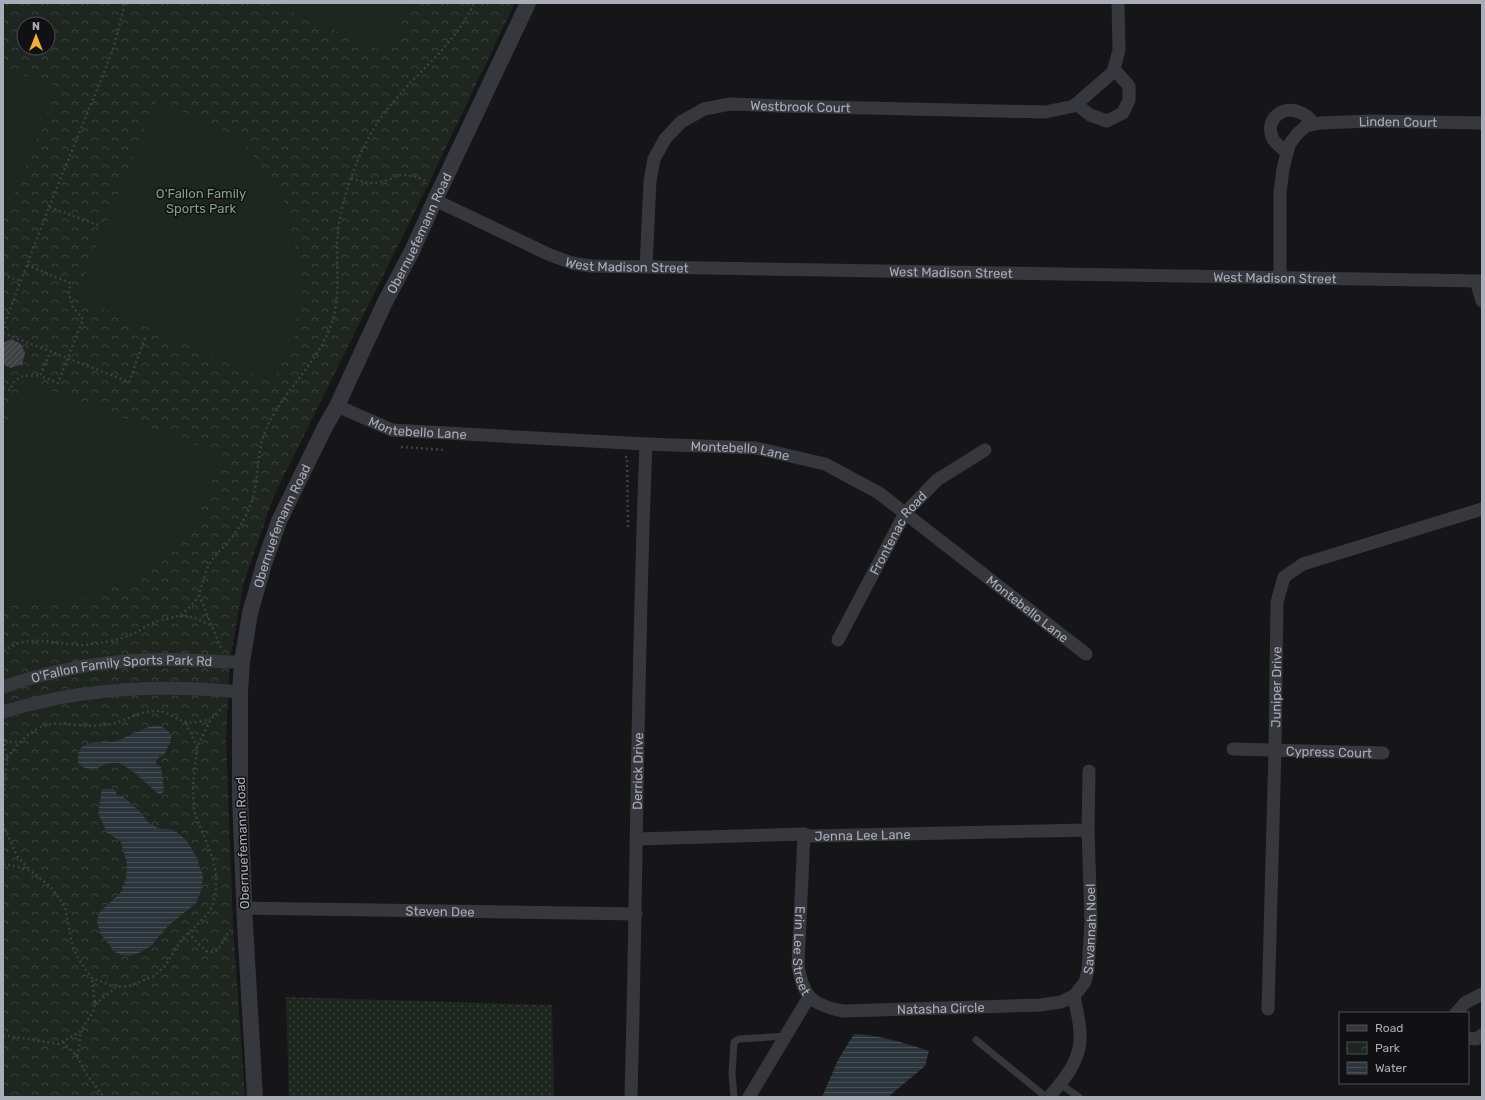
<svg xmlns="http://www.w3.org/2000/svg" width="1485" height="1100" font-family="Rubik,sans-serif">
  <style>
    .grass { fill: url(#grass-dots) }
    .park { fill: url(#park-crowns); fill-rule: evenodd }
    .pitch { fill: #1e261f }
    .water { fill: url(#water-rules) }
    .building { fill: url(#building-hatch) }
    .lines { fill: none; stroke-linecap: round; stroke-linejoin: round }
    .path { stroke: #3d3f44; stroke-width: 2.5; stroke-dasharray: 2 3; stroke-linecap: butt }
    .service { stroke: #37383d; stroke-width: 7 }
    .minor { stroke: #37383d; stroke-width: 13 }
    .tertiary { stroke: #37383d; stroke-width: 16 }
    .labels { text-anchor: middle; stroke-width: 3; stroke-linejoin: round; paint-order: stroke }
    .street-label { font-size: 13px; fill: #a8adb8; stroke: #111113 }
    .park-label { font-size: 13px; fill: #7fa381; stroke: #111113 }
  </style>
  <defs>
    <pattern id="grass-dots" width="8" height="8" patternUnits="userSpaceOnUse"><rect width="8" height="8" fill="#1e261f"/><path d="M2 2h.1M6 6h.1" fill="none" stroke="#3c433d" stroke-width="1.8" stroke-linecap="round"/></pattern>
    <pattern id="park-crowns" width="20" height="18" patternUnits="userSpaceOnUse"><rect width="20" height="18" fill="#1e261f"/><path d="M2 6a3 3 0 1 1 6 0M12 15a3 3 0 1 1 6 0" fill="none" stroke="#3c433d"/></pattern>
    <pattern id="water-rules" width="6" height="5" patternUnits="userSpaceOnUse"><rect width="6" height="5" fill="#2c353c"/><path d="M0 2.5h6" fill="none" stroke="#485056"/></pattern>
    <pattern id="building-hatch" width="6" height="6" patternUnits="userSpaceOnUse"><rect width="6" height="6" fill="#404145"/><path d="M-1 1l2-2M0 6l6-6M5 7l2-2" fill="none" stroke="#595a5e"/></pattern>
  </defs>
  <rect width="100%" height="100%" fill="#161618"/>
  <path class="grass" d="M286,997L552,1005L554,1097H289Z"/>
  <path class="park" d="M3,3H515L424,193L273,498L244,582L230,659L226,739L233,924L245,1097H3ZM24,24H48V48H24Z"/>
  <path class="pitch" d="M272,3H411L389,54Z
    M3,69L58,87L3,221Z
    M157,99L240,139L283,197L302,275L294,339L273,382L76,297Z
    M24,380L222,455L197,521L155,569L89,599L9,602L3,600V431Z"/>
  <path class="water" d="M158,725C178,734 171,740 164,755C159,756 157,758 156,764L161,767L164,791L160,795C150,787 130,766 118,763C102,761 93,778 78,763C78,756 78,750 83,746C90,741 103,743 111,742C128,739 141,727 158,725Z
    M102,789H115L117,795L121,796L126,799L141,813L148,822L158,828L174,830L186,840L196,856L203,876L201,891L196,903L168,926L151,946L141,952L130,956L121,955L115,952L100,933L97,922L99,913L122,891L126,878L127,864L121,842L107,832L98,814Z
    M854,1034C880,1035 904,1043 929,1051L925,1066L888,1097H822L838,1060Z"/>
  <path class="building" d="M11,339L21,344L25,353L22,364L11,368L3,364V343Z"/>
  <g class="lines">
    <path class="path" d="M351,178C364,183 375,185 388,180C393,178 397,175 403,175C412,175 420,178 428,182
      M49,207L113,50L125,3
      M27,265L70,283L69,294L72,306L83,319L58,383L40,376
      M3,275L21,281
      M3,328L49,207L98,225
      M3,333L129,382L146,335
      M3,388L10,390C15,376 25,374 40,376L50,352
      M401,447L446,450
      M625,457H627L628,529
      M199,595L221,648
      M180,616L193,617L210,625
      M3,650C8,648 14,645 20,643C40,637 61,645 81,645C100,644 121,640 137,632C142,629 147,625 153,623C161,619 176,618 182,614C188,609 197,601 199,594C203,584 204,574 209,565C213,557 220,551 226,544C235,534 243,523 248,511C260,485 255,455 266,429C284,388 323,360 334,315C339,293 337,271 337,249C337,221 345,193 355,167C364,144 377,121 393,102C420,70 456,43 474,3
      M186,723L197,747
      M3,734L7,758L3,802
      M5,740L12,742H19
      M7,758C23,737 39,720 68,724C82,726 96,727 111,724C126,721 141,710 158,711C170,712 176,720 186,722C194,724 203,721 210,719
      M3,824L17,856L30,870
      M3,864L15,866L31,871L51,887L65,907L72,944L76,954L81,963L92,978L115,987L129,986L154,976L165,966L182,939L208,914L213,904L216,891V875L213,859L194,811L193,786L197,747L211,719L221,709
      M188,933L206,951C221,957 222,937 231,930
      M95,1004L115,988
      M3,1035L58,1044L80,1032L93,1012L95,1004L92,978
      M63,1042L77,1056L87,1075L104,1097
      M77,1056L80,1043V1032"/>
    <path class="service" d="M976,1040L1046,1097
      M1060,1084L1079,1097
      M734,1097L732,1074L734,1042L739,1039L786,1036"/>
    <g class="minor">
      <path d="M1076,104L1090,115L1107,121L1123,113L1129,100V86L1114,69"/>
      <path d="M1287,153C1283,149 1276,144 1273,139C1264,121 1281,105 1299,112C1306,114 1310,119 1314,124"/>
      <path id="s1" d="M435,200L550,255L572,263L591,266L1482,281"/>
      <path id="s2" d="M646,267L650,181L654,159L665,139L681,122L704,109L730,104L780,106L1045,112L1074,106L1113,72L1119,50L1118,3"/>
      <path id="s3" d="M1280,277V192L1283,169L1289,145L1297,134L1306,126L1320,123L1372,121L1482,123"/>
      <path d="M1476,281L1482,301"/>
      <path id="s4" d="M337,406L392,430L646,444L756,448L825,464L879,493L1086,654"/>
      <path id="s5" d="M838,640L905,513L937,480L985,450"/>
      <path id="s6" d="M3,687C49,671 96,662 144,660C177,658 210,662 242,662"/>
      <path d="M3,712C79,688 161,684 240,692"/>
      <path id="s7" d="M1233,749L1383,753"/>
      <path id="s8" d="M804,834L798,965C803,997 812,1005 843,1011L1040,1005L1061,1002L1074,996"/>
      <path id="s9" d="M637,839L804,834L809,836L1088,830"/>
      <path id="s10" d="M244,908L636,914"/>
      <path id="s11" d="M1268,1009L1275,749L1277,602L1284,577L1303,564L1482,509"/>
      <path d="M1456,1013L1465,1003L1482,994"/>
      <path d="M1468,1038L1476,1039L1482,1035"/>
      <path id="s12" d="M631,1097C637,879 637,662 646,444"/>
      <path d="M749,1097L809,997"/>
      <path id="s13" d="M1049,1097C1064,1080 1082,1059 1080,1034C1080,1021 1076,1009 1074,996L1085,982L1088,970L1091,921L1088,830L1089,771"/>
    </g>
    <path class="tertiary" id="s14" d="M255,1097L245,925L240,797V692L242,662L250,613L264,564L279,521L325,427L337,406L385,302L412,251L435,200L528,3"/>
  </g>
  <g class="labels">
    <g class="street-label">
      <text dy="5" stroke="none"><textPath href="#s2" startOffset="278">Westbrook Court</textPath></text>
      <text dy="5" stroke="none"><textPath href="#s3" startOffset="251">Linden Court</textPath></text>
      <text dy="5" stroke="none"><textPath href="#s14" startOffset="902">Obernuefemann Road</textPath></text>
      <text dy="5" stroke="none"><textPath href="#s1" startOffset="206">West Madison Street</textPath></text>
      <text dy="5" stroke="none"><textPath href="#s1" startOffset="530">West Madison Street</textPath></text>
      <text dy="5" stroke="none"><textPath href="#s1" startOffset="854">West Madison Street</textPath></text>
      <text dy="5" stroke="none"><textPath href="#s4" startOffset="85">Montebello Lane</textPath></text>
      <text dy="5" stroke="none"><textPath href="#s4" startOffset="409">Montebello Lane</textPath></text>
      <text dy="5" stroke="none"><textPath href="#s14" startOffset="578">Obernuefemann Road</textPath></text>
      <text dy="5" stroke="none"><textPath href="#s5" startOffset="123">Frontenac Road</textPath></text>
      <text dy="5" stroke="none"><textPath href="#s4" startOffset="745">Montebello Lane</textPath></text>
      <text dy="5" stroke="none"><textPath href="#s6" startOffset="121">O'Fallon Family Sports Park Rd</textPath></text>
      <text dy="5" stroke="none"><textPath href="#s11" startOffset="322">Juniper Drive</textPath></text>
      <text dy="5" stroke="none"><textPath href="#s7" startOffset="96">Cypress Court</textPath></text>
      <text dy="5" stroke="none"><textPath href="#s12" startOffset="326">Derrick Drive</textPath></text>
      <text dy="5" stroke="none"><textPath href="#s9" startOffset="226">Jenna Lee Lane</textPath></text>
      <text transform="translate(242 843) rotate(-92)" y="5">Obernuefemann Road</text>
      <text dy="5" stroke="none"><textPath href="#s10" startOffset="196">Steven Dee</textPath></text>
      <text dy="5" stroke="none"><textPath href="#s13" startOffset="182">Savannah Noel</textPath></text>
      <text dy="5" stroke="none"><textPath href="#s8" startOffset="117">Erin Lee Street</textPath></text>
      <text dy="5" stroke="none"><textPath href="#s8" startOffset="300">Natasha Circle</textPath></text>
    </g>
    <g class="park-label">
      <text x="201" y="198">O'Fallon Family<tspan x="201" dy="15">Sports Park</tspan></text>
    </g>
  </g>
  <rect width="1485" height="1100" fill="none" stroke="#a8adb8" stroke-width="8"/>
  <rect x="1339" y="1012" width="130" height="72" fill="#111113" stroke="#4d4f55"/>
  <rect x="1347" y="1025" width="20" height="6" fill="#37383d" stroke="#4d4f55"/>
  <text x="1375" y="1032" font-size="12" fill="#a8adb8">Road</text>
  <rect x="1347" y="1042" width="20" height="12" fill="url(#park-crowns)" stroke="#4d4f55"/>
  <text x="1375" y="1052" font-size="12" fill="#a8adb8">Park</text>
  <rect x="1347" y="1062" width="20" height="12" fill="url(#water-rules)" stroke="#4d4f55"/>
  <text x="1375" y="1072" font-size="12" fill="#a8adb8">Water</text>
  <g transform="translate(36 36)"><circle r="19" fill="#111113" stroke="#4d4f55"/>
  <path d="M0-3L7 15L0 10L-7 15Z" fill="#f2b134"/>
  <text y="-6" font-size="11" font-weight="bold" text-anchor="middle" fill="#a8adb8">N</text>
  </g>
</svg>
